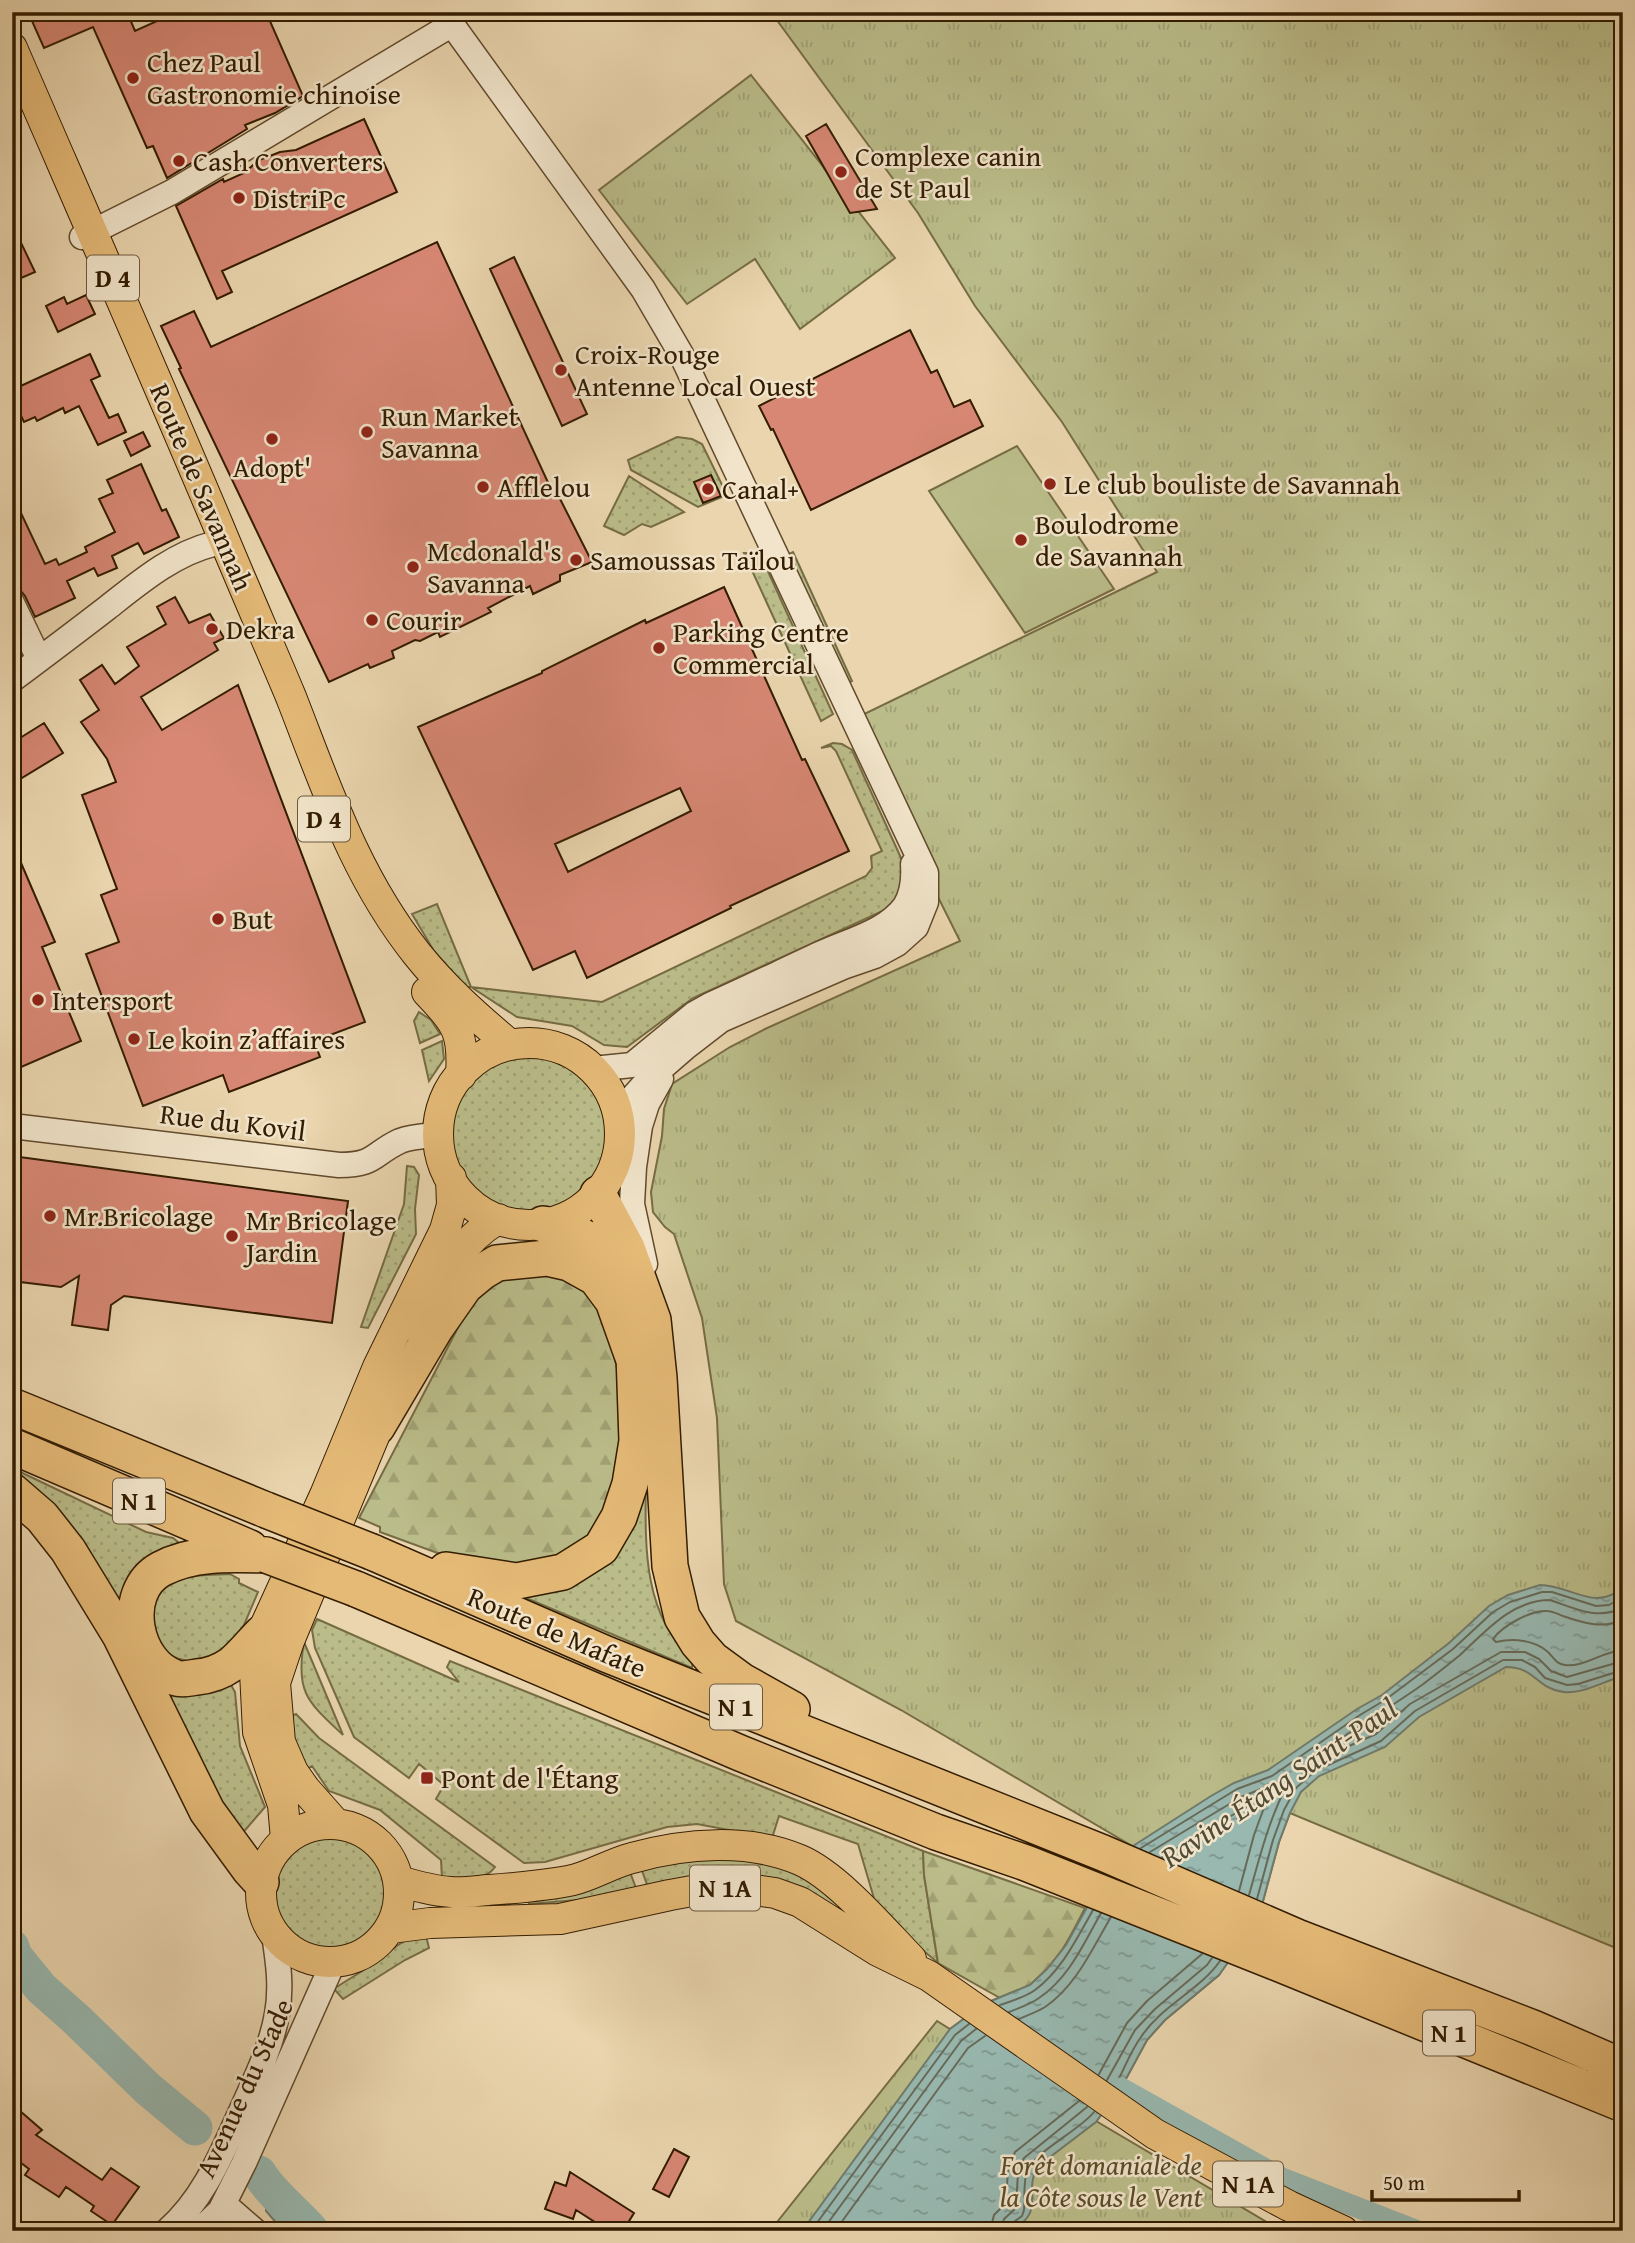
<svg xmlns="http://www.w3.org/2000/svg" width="1635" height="2243" font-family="'Gentium Book Plus',serif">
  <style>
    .grass { fill: url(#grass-dots); stroke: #766c44; stroke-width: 2 }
    .forest { fill: url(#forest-firs); stroke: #766c44; stroke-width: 2 }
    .park { fill: url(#park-tufts); stroke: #766c44; stroke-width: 2 }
    .pitch { fill: #babc89; stroke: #766c44; stroke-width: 2 }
    .water { fill: url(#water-ripples); stroke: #707a6a; stroke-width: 2 }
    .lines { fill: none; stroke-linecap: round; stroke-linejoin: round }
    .shore { stroke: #666a58; stroke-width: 2 }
    .canal { stroke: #98b8b0; stroke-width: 21 }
    .river { stroke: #98b8b0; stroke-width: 35 }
    .building { fill: #d78774; stroke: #331c00; stroke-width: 2; fill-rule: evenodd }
    .minor-casing { stroke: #614a2c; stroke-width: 27 }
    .major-casing { stroke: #331c00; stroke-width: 32 }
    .highway-casing { stroke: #331c00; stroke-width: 38 }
    .minor { stroke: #f1e4ca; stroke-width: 24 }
    .major { stroke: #e5ba77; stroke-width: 30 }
    .highway { stroke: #e5ba77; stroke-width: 35 }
    .highway-bridge-casing { stroke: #331c00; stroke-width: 38; stroke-linecap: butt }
    .highway-bridge { stroke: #e5ba77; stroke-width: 35 }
    .poi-dot { fill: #8f2418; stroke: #f1e4ca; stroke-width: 2.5 }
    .labels { text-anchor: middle; stroke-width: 5; stroke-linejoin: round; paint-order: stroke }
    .shield { fill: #f1e4ca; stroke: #6c583d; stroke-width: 2 }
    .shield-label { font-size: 26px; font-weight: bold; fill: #331c00 }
    .poi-label { font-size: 28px; fill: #331c00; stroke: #f1e4ca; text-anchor: start }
    .street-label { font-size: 28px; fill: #331c00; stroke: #f1e4ca }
    .park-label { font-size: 28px; font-style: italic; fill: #5c4c29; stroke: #f1e4ca }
    .water-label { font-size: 30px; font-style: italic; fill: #514b35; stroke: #f1e4ca }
  </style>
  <defs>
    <pattern id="grass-dots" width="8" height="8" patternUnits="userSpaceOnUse" patternTransform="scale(1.75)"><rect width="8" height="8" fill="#babc89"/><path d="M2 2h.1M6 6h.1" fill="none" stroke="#a0a174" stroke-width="1.8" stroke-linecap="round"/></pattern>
    <pattern id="forest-firs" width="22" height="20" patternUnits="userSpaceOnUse" patternTransform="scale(1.75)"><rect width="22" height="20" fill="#babc89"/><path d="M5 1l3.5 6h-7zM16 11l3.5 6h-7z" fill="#a0a174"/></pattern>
    <pattern id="park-tufts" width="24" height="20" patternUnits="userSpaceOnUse" patternTransform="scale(1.75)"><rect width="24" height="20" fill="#babc89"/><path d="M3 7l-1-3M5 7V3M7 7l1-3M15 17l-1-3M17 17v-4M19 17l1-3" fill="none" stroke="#a0a174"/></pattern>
    <pattern id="water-ripples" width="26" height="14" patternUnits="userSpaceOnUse" patternTransform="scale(1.75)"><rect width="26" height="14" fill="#98b8b0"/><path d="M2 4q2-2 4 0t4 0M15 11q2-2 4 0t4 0" fill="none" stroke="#7d958d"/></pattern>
  </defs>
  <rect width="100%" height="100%" fill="#ead5ae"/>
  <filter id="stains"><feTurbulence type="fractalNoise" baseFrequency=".00286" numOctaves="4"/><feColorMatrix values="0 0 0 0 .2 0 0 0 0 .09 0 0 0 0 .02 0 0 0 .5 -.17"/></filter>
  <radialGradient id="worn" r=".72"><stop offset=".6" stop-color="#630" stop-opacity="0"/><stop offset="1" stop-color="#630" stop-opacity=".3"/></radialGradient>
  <path class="grass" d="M677,437L692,439L702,444L727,495L698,507L631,470L628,460Z
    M629,476L684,512L651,527L642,524L624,535L604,526Z
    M793,552L852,681L844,685L785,556Z
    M744,553L760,554L833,714L821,721Z
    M833,743L842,744L852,750L906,869L900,903L693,998L627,1047L604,1045L572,1026L517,1017L471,987H466L434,951L412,914L437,904L471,987L602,1002L866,876L872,868L871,856L882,851L836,751L831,746L821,748Z
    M419,1012L431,1020L440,1034L420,1043L414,1021Z
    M442,1041L444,1059L429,1081L422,1050Z
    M447 1134a81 81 0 1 1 162 0a81 81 0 1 1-162 0Z
    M407,1166L414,1167L419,1175L415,1209L416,1234L368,1328L361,1327L404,1204Z
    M646,1466C646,1532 638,1612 693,1659L692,1668L519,1595L559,1583Z
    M12,1468L146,1532L173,1538L188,1550L124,1613L12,1480Z
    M230,1574L239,1579V1583L258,1592L238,1639L200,1663C185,1661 171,1659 161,1647C149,1633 148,1594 166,1584C185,1574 209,1575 230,1574Z
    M317,1619L459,1682L447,1667L450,1661L923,1851L924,1875L938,1963L878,1912L858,1844L779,1816L772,1838L697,1824L667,1827L545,1862L524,1863L436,1799L444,1785L419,1764L409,1778L354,1737L315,1648L312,1630Z
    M304,1642L343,1735C308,1702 295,1693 304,1642Z
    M150,1672L228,1680L235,1692L240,1746L265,1807L240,1836Z
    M296,1714L319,1738L495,1867C484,1883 460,1878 442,1878L441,1860L380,1810L329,1791L312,1766L304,1771L287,1718Z
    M269 1893a59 59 0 1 1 118 0a59 59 0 1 1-118 0Z
    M676,1857L787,1862L846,1906L836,1916L649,1890L641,1868Z
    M630,1872L637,1891L579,1900L529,1904L528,1899Z
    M425,1932L429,1948L405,1960L343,1999L334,1989C345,1981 357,1975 368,1967C389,1953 399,1940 425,1932Z"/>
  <path class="forest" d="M533,1265L585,1284L607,1319L620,1384L622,1451L615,1494L592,1532L560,1557L484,1570L380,1532V1527L359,1518L475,1295Z
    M923,1851L1085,1908C1071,1935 1056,1967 1031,1985C1022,1991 1010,1994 1000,1998L938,1963L924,1875Z"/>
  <path class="park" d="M771,12H1623V1951L1290,1813L1279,1842L1263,1901L1219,1975L1165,2020L1147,2040L1121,2088L1096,2121L1282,2231H770L937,2021L950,2029L984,2004L1030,1985L1047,1969L1066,1945L1099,1886L1115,1864L1132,1846L901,1710L736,1621L724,1584L717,1418L702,1318L674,1234L665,1227L653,1212L651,1192L662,1136L664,1109L672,1084L730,1047L765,1029L960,941L911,843L854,719L1157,572L1062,422L975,306L918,213Z
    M751,75L895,258L800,329L755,259L687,304L599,190Z"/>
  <path class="pitch" d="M1017,446L1114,589L1025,633L929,491Z"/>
  <path class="water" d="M1540,1585C1571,1585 1595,1613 1623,1587V1676C1604,1681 1584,1694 1564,1692C1536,1689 1536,1667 1506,1667L1419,1717L1385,1747L1319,1776L1301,1792L1290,1813L1279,1842L1263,1901L1242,1943L1219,1975L1165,2020L1147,2040L1121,2088L1096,2122L1037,2167C1023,2195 1047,2210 1011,2231H802L950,2029L984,2004L1030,1985L1047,1969L1066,1945L1099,1886L1115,1864L1133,1846L1211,1796L1234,1783L1268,1770L1357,1709L1382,1695L1449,1643L1489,1606L1508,1595Z
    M266,2185L287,2191L333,2231H283L266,2211Z"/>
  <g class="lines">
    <path class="shore" d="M1623,1608C1597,1620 1576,1609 1550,1600C1512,1600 1486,1631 1460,1655C1448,1665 1435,1675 1422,1685C1392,1706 1361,1725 1331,1745L1324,1751L1323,1754L1327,1756L1376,1734L1410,1704L1501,1652H1525L1539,1659L1551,1671L1567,1677L1623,1661
      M1623,1620C1602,1629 1583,1623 1563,1616C1558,1614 1552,1611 1547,1611C1531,1610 1502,1626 1493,1639L1496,1642C1514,1638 1534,1640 1548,1652C1554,1658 1556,1664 1565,1665C1582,1668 1604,1651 1623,1650
      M1141,1848L1237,1789L1272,1776L1360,1715L1385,1700L1453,1649L1493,1612L1510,1602L1542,1592H1552L1596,1606L1609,1605L1623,1597
      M1150,1852L1241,1797L1286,1779L1288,1783C1269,1819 1260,1856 1249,1895
      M1162,1857L1246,1807L1263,1801L1265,1805L1254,1835L1239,1891
      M1257,1899L1273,1840L1284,1810L1296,1788L1315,1771L1381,1741L1415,1711L1503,1660H1522L1535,1667L1545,1678L1567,1685L1578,1684L1623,1670
      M1000,2005C1011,2001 1026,1997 1035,1990C1062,1970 1077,1938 1093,1910
      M1009,2012C1019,2008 1031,2004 1039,1998C1069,1978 1084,1943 1101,1913
      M1019,2019C1028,2015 1037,2012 1045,2007C1076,1986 1092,1949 1111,1917
      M1099,2074L1127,2023L1147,2001L1202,1954
      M1107,2080L1135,2030L1155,2009L1207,1965L1212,1958
      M1115,2086C1124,2070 1130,2052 1141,2037C1161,2006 1199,1991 1220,1961
      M288,2231C286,2216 273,2217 273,2198L275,2196L284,2198L324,2231
      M811,2231L955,2035L969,2024
      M822,2231L961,2041L976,2029
      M835,2231L968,2048L985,2036
      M990,2231L994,2215L1006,2203L1008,2169L1015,2152L1079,2101
      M1001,2231L1004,2219L1016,2208L1018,2172L1024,2158L1087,2107
      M1009,2231L1011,2224L1022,2216L1024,2210C1025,2198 1023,2183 1027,2171C1033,2153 1080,2130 1094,2112"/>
    <path class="canal" d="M1121,2088L1282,2178L1418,2231"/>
    <path class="river" d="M12,1947L15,1956L41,1988L77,2020L148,2089L195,2128
      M259,2173C272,2195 295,2211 312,2231"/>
  </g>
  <path class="building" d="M28,12H127L135,31L177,12H266L303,96L275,113L245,125L247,129L167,178L153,146L147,148L93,27L44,48Z
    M364,119L397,192L222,271L232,292L217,299L176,206L223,179L224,182L244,173L259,160L280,152L296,150Z
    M826,124L877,209L850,213L806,136Z
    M12,224L35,272L12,282Z
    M437,242L551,489L554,487L592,562L560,575V581L533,594L530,586L488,608L491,612L440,637L438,632L420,641L415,640L392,651L394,658L370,668L368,664L329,682L179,369L181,368L161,326L194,311L211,347Z
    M514,257L587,414L562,426L490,269Z
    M86,295L95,314L58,332L46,306L64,297L67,304Z
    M910,330L931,373L937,370L954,407L970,400L983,426L811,510L773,429L771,430L759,406Z
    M90,354L100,376L91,380L109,418L118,414L126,432L98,445L79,406L65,413L63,408L37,421L35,417L24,422L12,397V390Z
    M143,432L150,446L131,456L124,441Z
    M141,464L162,511L166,509L179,537L144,554L138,543L112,556L117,568L98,576L94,568L67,581L75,598L35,617L25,596L20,590L12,588V494L45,564L56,559L59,565L87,552L85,547L115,532L99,499L113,493L107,480Z
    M711,475L721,496L703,503L694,482Z
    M724,587L802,760L805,759L849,851L730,906L731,908L587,978L575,951L533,970L418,727L542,673V671L645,620L646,623ZM680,788L691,811L568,872L555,844Z
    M175,597L189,623L210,614L224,638L214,643L218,650L141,697L162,730L238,685L365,1022L314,1041L320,1057L229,1092L223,1075L143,1106L86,954L119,942L101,895L117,889L82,795L116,782L107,759L81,722L99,710L80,680L102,665L115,684L139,666L127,647L166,624L157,607Z
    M44,723L63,753L12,784V743Z
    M12,842L55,942L42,947L81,1041L12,1071Z
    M12,1156L348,1201L332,1323L124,1296L111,1305L108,1330L72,1325L79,1276L61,1287L12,1281Z
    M12,2104L42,2130L36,2135L102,2180L111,2168L139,2187L112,2225L91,2211L94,2206L66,2187L59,2197L25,2175L29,2169L12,2156Z
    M674,2149L689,2157L669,2197L653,2189Z
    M570,2172L634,2213L623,2231H609L576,2210L573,2219L545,2209L555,2182L566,2186Z"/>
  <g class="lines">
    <g class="minor-casing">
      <path id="minor" d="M443,12L643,289L681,354L926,873V902L916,927L897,944L875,956L843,967L721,1020L686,1047L648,1080L630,1100L619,1122
        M82,237L172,192L451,25
        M12,603L39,659
        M12,680C44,656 76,632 107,608C139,583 173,554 213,544
        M593,1069L632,1065L694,1014L710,1005C748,988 785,970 822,953C850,940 886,932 905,906C913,893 914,878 913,864
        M12,1126L339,1165C376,1165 372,1154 400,1141C412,1136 427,1136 439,1135
        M645,1264L632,1204L634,1167L640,1126L647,1104L661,1079
        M224,2204L255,2231
        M167,2231C204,2199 222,2153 242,2109C256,2078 271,2048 277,2014C282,1987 278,1961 274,1934
        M199,2231L220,2211L244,2163L333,1963"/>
    </g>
    <g class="major-casing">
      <path id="major" d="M12,48C81,207 151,366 218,525C242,583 267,640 291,697C327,789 355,876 417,954C444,988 477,1017 510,1045
        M427,992C456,1023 464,1031 461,1075
        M438 1134a91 91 0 1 1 182 0a91 91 0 1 1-182 0Z
        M421,1331C441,1286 453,1245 498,1219
        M335,1823L305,1789L293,1772L280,1742L275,1683L289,1641L387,1405
        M261 1893a69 69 0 1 1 138 0a69 69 0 1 1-138 0Z
        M286,1839L283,1805L258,1732L255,1672L262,1633L325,1495L378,1367L445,1230L452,1205L451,1178
        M399,1881C416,1886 433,1891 451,1892C463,1893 476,1891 488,1890C516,1888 545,1886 573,1880C593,1875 612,1863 632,1858C685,1843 749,1838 800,1860C837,1876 882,1929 911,1959
        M391,1928L430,1923L560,1919L670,1895L714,1887L740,1888L775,1893L800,1902L878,1951L929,1976L1155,2134L1289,2206L1343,2231"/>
    </g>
    <g class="highway-casing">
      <path id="highway" d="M598,1194L627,1248L653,1320L659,1378L670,1566L682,1617L698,1643L712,1659L742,1681L792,1709
        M543,1224C589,1236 599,1239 620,1283
        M12,1406L266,1510
        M377,1427L435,1329L465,1286L482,1272L497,1263L547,1258L569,1263L596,1278L613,1301L634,1360
        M12,1446L250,1548
        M12,1491L42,1517L68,1550L120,1635L207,1811L250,1870L261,1882
        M372,1552L606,1654L1103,1853L1297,1937L1533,2028L1623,2067
        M446,1570L517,1581L563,1572L601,1548L619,1517L630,1484L637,1441L634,1355
        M356,1589L740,1753L936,1832L1026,1863L1275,1962L1623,2104
        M262,1633C252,1643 243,1655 232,1664C222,1671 209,1676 197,1677C190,1678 182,1680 176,1678C134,1665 119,1592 161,1569C193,1552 231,1554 266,1555"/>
    </g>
    <use href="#minor" class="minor"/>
    <use href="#major" class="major"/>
    <use href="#highway" class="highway"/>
    <g class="highway-bridge-casing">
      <path id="highway-bridge" d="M266,1510L372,1552
        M266,1555L356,1589"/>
    </g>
    <use href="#highway-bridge" class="highway-bridge"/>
  </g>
  <g class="poi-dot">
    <circle cx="133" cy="78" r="7"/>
    <circle cx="179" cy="161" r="7"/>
    <circle cx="841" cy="172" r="7"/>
    <circle cx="239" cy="198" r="7"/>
    <circle cx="561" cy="370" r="7"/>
    <circle cx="367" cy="432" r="7"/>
    <circle cx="272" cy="439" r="7"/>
    <circle cx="1050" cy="484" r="7"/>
    <circle cx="483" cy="487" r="7"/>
    <circle cx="708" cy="489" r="7"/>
    <circle cx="1021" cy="540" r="7"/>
    <circle cx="576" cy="560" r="7"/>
    <circle cx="413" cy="567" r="7"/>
    <circle cx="372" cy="620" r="7"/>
    <circle cx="212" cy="629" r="7"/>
    <circle cx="659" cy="648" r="7"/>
    <circle cx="218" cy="919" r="7"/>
    <circle cx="38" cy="1000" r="7"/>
    <circle cx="134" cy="1039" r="7"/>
    <circle cx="50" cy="1216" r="7"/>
    <circle cx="232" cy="1236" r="7"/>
    <rect x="420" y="1771" width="14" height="14" rx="3.5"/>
  </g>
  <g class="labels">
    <g class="shield">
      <rect x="87" y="255.5" width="52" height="45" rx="5"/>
      <rect x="298" y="796.5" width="52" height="45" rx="5"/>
      <rect x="113" y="1478.5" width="52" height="45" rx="5"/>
      <rect x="710" y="1684.5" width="52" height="45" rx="5"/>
      <rect x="690" y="1865.5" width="70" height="45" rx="5"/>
      <rect x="1423" y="2010.5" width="52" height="45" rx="5"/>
      <rect x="1213" y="2161.5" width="70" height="45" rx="5"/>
    </g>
    <g class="shield-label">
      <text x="113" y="287">D 4</text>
      <text x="324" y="828">D 4</text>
      <text x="139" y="1510">N 1</text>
      <text x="736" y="1716">N 1</text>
      <text x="725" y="1897">N 1A</text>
      <text x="1449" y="2042">N 1</text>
      <text x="1248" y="2193">N 1A</text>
    </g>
    <g class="poi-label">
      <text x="147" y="72">Chez Paul<tspan x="147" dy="32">Gastronomie chinoise</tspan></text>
      <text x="855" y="166">Complexe canin<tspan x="855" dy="32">de St Paul</tspan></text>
      <text x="193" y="171">Cash Converters</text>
      <text x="253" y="208">DistriPc</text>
      <text x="575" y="364">Croix-Rouge<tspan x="575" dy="32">Antenne Local Ouest</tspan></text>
      <text x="381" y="426">Run Market<tspan x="381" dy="32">Savanna</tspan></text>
      <text x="272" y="477" text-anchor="middle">Adopt'</text>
      <text x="1064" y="494">Le club bouliste de Savannah</text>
      <text x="497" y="497">Afflelou</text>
      <text x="722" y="499">Canal+</text>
      <text x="1035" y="534">Boulodrome<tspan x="1035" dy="32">de Savannah</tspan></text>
      <text x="427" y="561">Mcdonald's<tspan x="427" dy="32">Savanna</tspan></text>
      <text x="590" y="570">Samoussas Taïlou</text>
      <text x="386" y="630">Courir</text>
      <text x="226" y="639">Dekra</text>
      <text x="673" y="642">Parking Centre<tspan x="673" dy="32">Commercial</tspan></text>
      <text x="232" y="929">But</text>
      <text x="52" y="1010">Intersport</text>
      <text x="148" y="1049">Le koin z’affaires</text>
      <text x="64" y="1226">Mr.Bricolage</text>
      <text x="246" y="1230">Mr Bricolage<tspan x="246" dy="32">Jardin</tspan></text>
      <text x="441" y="1788">Pont de l'Étang</text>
    </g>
    <g class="street-label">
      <text transform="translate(202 487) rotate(67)" y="10">Route de Savannah</text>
      <text transform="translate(233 1122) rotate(7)" y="10">Rue du Kovil</text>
      <text transform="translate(557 1632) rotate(23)" y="10">Route de Mafate</text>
      <text transform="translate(244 2088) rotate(-65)" y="10">Avenue du Stade</text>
    </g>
    <g class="park-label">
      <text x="1101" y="2175">Forêt domaniale de<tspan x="1101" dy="32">la Côte sous le Vent</tspan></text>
    </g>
    <g class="water-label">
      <text transform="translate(1279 1783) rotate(-34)" y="10">Ravine Étang Saint-Paul</text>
    </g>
  </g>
  <rect width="1635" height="2243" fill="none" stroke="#ead5ae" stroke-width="42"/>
  <rect x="14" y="14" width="1607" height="2215" fill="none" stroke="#331c00" stroke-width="3.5"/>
  <rect x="21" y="21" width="1593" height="2201" fill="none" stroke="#331c00" stroke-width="2"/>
  <path d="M1372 2190v10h147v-10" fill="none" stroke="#331c00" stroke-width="3.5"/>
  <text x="1383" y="2190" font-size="21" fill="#331c00" stroke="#f1e4ca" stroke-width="5" paint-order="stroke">50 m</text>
  <rect width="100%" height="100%" filter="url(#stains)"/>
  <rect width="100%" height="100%" fill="url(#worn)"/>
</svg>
